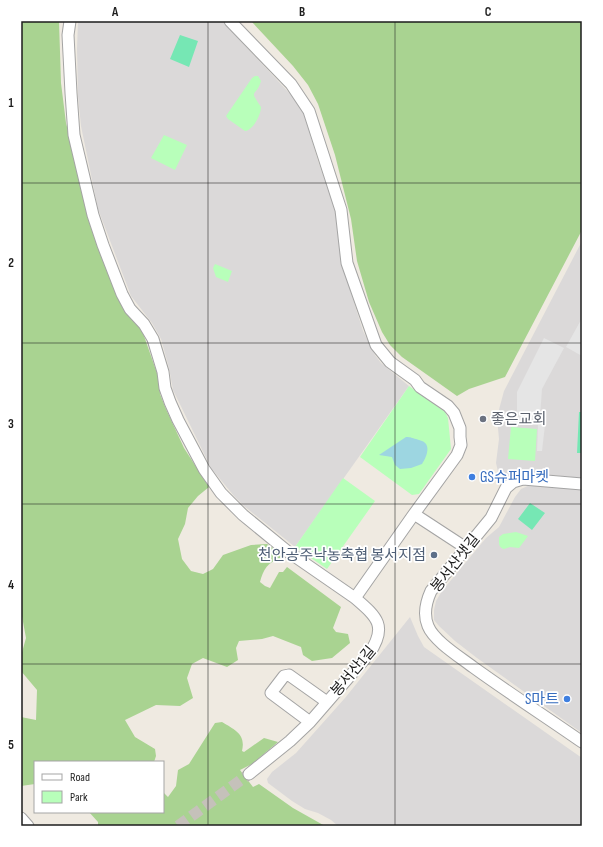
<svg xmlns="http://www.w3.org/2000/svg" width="603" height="847" font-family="'Sofia Sans Condensed','Noto Sans KR',sans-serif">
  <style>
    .residential { fill: #dbd9d9 }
    .forest { fill: #a9d391 }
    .park { fill: #b8ffba }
    .pitch { fill: #76e7b4 }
    .parking { fill: #e5e5e5 }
    .water { fill: #9dd6e1 }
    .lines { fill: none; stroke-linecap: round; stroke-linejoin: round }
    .minor-tunnel { stroke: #c5c1ba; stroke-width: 11; stroke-dasharray: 11 5.5; stroke-linecap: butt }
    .minor-casing { stroke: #a4a4a4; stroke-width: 13 }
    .minor { stroke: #fff; stroke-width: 11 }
    .grid { fill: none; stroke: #1d1d1d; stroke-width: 1; stroke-opacity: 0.55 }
    .worship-dot { fill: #6b7280; stroke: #fff; stroke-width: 1.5 }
    .shop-dot { fill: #3f7fe0; stroke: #fff; stroke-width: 1.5 }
    .service-dot { fill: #5c6f8a; stroke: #fff; stroke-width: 1.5 }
    .labels { text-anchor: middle; stroke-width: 3.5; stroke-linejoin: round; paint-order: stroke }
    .worship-label { font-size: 15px; fill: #5b616d; stroke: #fff; text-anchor: start }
    .shop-label { font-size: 15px; fill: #366cbe; stroke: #fff; text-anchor: start }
    .service-label { font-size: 15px; fill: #4e5e75; stroke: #fff; text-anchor: end }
    .street-label { font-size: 15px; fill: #1d1d1d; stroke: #fff }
    .neatline { fill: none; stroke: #1d1d1d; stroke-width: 1.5 }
    .grid-label { font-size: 13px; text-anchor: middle; font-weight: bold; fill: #1d1d1d }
  </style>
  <rect width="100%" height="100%" fill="#efeae1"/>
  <path class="residential" d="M78,21H222L292,96L304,114L318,161L335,208L341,261L363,331L375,355L381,363L409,386L295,547L244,506L234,496L211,468L173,390L169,368L161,339L152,323L131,296L98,209L81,126L78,96L77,49Z
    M582,241V478L532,473L517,475L509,479L499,476L496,463L499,439L497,417L504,391Z
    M530,485L582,489V733L477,658L455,641L439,626L434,620V610L436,601L442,591L486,538L499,527L515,497L521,489Z
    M410,617L418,636L424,647L582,758V823L578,826H338L331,820L318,813L305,809L292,801L268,783L267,779L272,772L296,753L345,698Z"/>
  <path class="forest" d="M21,21H59L61,83L66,123L74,154L111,278L122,306L139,326L143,333L159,379L160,394L166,409L184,448L209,487L198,496L188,508L185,524L178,539L182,559L191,571L203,574L213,569L223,555L251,545L267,544L282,554L281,559C268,561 263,570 260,582L265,586L270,588L279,572H283L287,567L341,607L333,628L336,632L348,634L350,643L332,658L312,661L303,655L301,647L273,636L262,639L239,641L236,648L238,660L227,667L203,658L192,664L187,678L193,698L180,706L156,705L125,720L135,737L155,749L156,756L154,762H35V784L21,786V717L36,720L37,690L21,671V656L26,638L21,611Z
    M251,21H582V230L505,377L469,389L457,396L402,357L390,345L382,332L369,302L357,261L351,219L335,155L318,104L308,85L293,66Z
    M222,722C235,730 246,734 242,751L244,752L264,738L278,742L252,764L240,770L253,787L259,784L293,808L325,826H98V822L89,812H163V792L168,797L176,786L178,770L189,764L215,723Z"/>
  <path class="park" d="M255,76H258L261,81C256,98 248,88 261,107C261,115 253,130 245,131L228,119L226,116L252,78Z
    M164,135L187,145L175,170L151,158Z
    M215,264L232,271L228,282L216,277L213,268Z
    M409,386L445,412L448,418L451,449L419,494L412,495L360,457Z
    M511,427L537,429L535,461L508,459Z
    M343,478L375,501L327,569L295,547Z
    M516,532L528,536L519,548L510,547L504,549C498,547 499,543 499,537L503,534Z"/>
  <path class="pitch" d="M180,35L198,41L189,67L170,59Z
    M579,412H582V453H577Z
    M530,503L545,513L532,530L518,519Z"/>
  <path class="parking" d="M582,318V356L566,347Z
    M544,338L564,348L542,389L540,417L545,425L542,451H537L538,425L517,424V392Z"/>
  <path class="water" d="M406,437C411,437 412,438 416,439C418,440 420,440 422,441C432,445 426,458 422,464L411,468L400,469L395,465L392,457L379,455Z"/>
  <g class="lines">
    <path class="minor-tunnel" d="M178,826L249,774"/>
    <g class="minor-casing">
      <path id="minor" d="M70,21L68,35L71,93L74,135L93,215L103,245L122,294L130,309L144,324L153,339L163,372L165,388L170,402L178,420L204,469L221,493L243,515L287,551L355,598
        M230,21L291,84L309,111L341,210L347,263L376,345L390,362L415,380L420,387L448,406L454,413L460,428V437L461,445L457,455L414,514
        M582,484L523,479L513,482L506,488L491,518L431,591C426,602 423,614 428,626C434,641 460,657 473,667C509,693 546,717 582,742
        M310,722L271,693L284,676L289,675L327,702
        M249,774L290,741L310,722L369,654C388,626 377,617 355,598L414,514L466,548
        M21,818L28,826"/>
    </g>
    <use href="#minor" class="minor"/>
  </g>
  <path class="grid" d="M208,21V826M395,21V826M21,183H582M21,343H582M21,504H582M21,664H582"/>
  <circle class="worship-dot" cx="483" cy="419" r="4"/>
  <g class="shop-dot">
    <circle cx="472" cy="477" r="4"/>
    <circle cx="567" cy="699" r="4"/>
  </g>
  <circle class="service-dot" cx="434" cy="555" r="4"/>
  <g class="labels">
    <g class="worship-label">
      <text x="491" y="424">좋은교회</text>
    </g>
    <g class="shop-label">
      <text x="480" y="482">GS슈퍼마켓</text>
      <text x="559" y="704" text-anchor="end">S마트</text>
    </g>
    <g class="service-label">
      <text x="426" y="560">천안공주낙농축협 봉서지점</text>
    </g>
    <g class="street-label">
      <text transform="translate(455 563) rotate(-52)" y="5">봉서산샛길</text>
      <text transform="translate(353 671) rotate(-50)" y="5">봉서산1길</text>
    </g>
  </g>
  <rect width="603" height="847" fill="none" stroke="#ffffff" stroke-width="44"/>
  <rect x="34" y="761" width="130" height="52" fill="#ffffff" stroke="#a5a5a5"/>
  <rect x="42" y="774" width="20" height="6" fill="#ffffff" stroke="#a5a5a5"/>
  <text x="70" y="781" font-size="12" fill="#1d1d1d">Road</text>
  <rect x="42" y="791" width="20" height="12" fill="#b8ffba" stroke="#a5a5a5"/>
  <text x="70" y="801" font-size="12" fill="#1d1d1d">Park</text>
  <rect x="22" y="22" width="559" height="803" class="neatline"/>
  <g class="grid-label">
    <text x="115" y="16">A</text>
    <text x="302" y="16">B</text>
    <text x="488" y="16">C</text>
    <text x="11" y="107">1</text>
    <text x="11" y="267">2</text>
    <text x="11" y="428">3</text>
    <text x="11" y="589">4</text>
    <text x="11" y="749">5</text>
  </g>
</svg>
